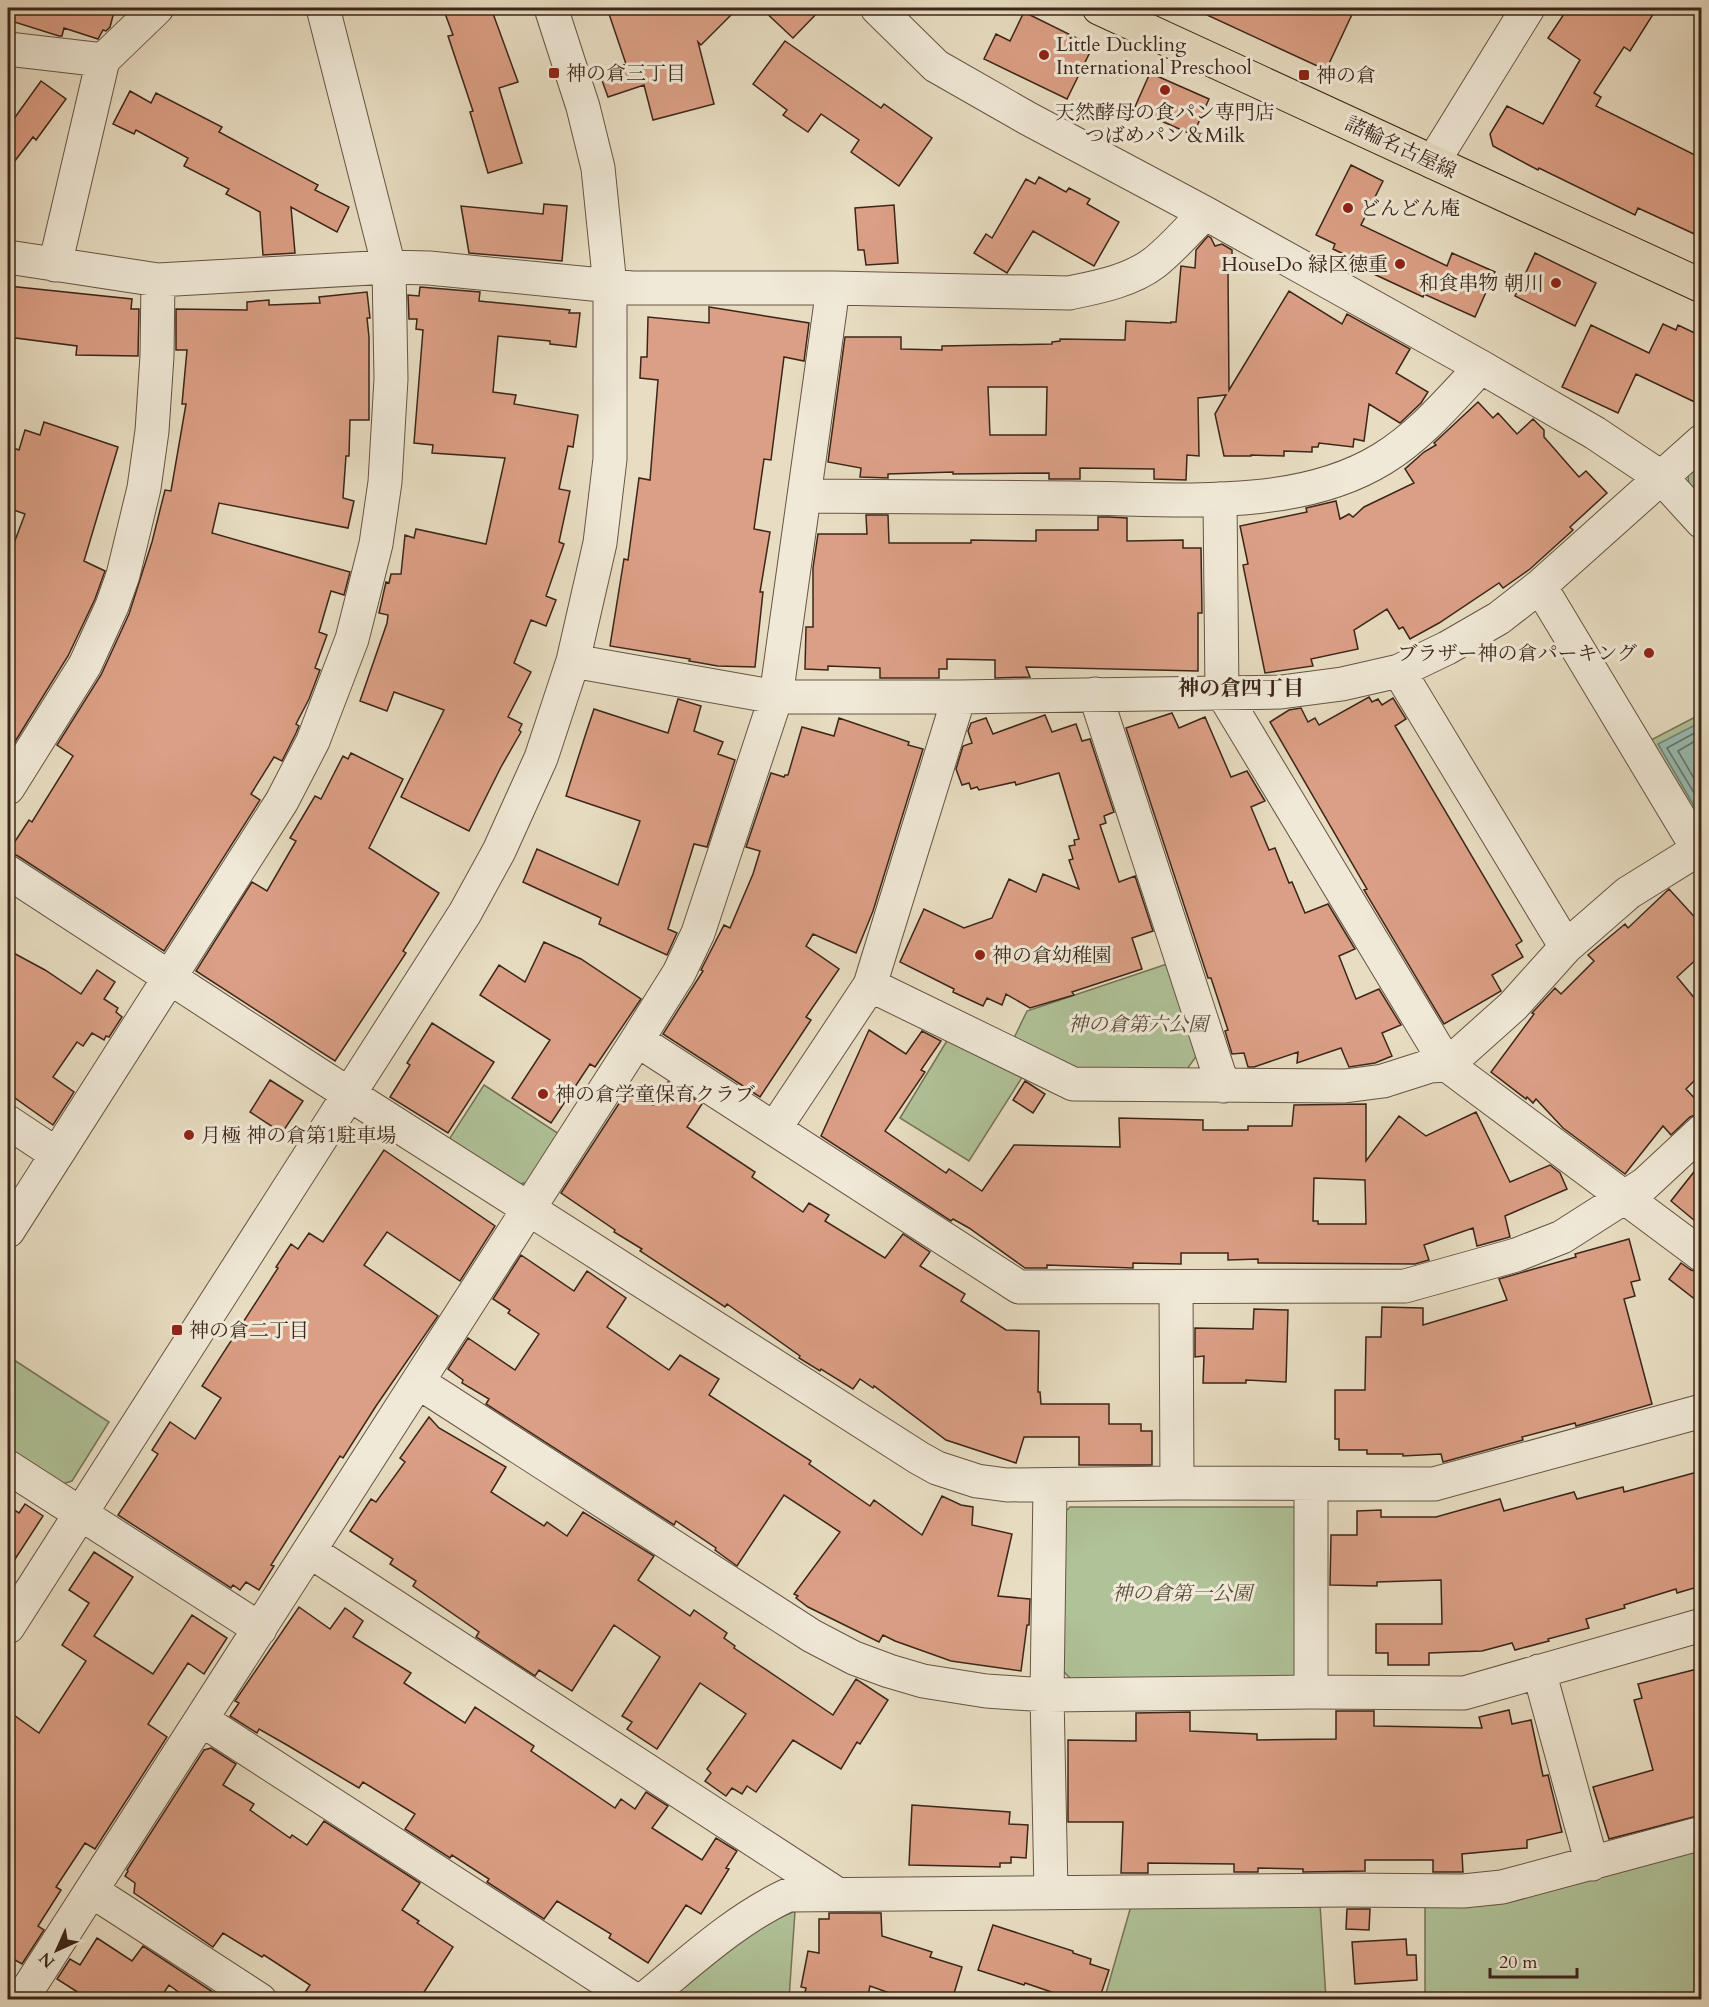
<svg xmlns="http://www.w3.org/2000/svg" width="1709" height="2007" font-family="Cardo,'Noto Serif JP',serif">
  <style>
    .green { fill: #b0c298; stroke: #767458; stroke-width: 1.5 }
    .water { fill: #97bcb3; stroke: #738075; stroke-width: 1.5 }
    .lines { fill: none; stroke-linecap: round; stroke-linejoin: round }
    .shore { stroke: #6a7166; stroke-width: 1.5 }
    .building { fill: #db9f85; stroke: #3c2619; stroke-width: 1.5; fill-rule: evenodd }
    .minor-casing { stroke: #675443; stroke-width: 35 }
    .major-casing { stroke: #3c2619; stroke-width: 35 }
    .minor { stroke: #f0e9d7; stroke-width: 33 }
    .major { stroke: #e8ddc2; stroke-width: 33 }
    .poi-dot { fill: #8f2418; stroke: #f0e9d7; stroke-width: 2 }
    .labels { text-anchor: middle; stroke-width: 6; stroke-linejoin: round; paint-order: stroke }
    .poi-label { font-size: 20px; fill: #3c2619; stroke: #f0e9d7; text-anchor: start }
    .street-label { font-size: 20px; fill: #3c2619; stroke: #f0e9d7 }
    .park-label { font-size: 20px; font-style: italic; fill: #594d39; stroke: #f0e9d7 }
    .neighbourhood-label { font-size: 21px; font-weight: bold; fill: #3c2619; stroke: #f0e9d7 }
  </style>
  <rect width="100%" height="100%" fill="#e8ddc2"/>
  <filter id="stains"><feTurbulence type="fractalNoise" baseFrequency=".00333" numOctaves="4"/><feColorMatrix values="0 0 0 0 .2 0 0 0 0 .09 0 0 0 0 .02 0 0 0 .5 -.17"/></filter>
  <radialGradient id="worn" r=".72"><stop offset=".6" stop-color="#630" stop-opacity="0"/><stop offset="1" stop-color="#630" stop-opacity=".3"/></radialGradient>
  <path class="green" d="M1701,463V502L1689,488L1688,475Z
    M1701,714V813L1693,812L1649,741Z
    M1170,963L1200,1051L1185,1072H1079L1013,1040L1027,1011Z
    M948,1039L1023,1076L969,1161L900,1118Z
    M484,1085L559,1134L528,1182L516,1185L448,1141Z
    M8,1356L109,1422L72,1481L59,1485L8,1452Z
    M1070,1507H1294L1303,1516V1670L1294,1679L1072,1680L1062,1670L1061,1516Z
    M1701,1848V1999H1425V1905Z
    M1320,1904L1326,1999L1104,2000L1131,1906Z
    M795,1911L789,1999L666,2000L750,1931Z"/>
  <path class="water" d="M1701,722V812L1697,811L1658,744Z"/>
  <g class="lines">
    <path class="shore" d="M1702,729L1667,748L1702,806
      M1702,737L1678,751L1702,792"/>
  </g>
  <path class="building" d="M8,8H115L110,27L106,31L103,30L98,39L64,28L62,36H59L8,20Z
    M443,8H491L518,82L499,88L522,163L488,173L470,112L473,111L448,36L453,35Z
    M607,8H738L701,45L698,42L714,104L653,120L644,85L608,97L600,75L626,64Z
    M761,8H822L793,38Z
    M1192,8H1355L1326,70Z
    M1568,8H1657L1630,51L1624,47L1594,93L1601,97L1596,106L1701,158V237L1638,208L1635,215L1539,168L1538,170L1493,146L1490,134L1507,106L1543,124L1580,60L1548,38Z
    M1024,12L1093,46L1067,99L984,59L996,34L1010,41Z
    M785,41L881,108L884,104L932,138L899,186L851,152L859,140L821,114L808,132L783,115L787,110L753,84Z
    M1150,73L1209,99L1193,135L1134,109Z
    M41,81L66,99L36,140L33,137L8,170V127Z
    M130,91L151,103L156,93L222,127L219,132L318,185L315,190L349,207L337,232L291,207L295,253L263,255L260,212L226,194L229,189L184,166L188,158L136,130L134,134L113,124Z
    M1351,165L1383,181L1361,225L1447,266L1452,253L1495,272L1475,317L1424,294L1423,297L1363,269L1365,264L1333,249L1335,244L1316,235Z
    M1039,177L1066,192L1069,188L1090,199L1087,204L1119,222L1094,266L1033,231L1007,273L974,253L986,234L992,238L1026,179L1035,184Z
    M544,204L567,206L562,261L469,253L461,206L543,214Z
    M894,205L898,263L866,265L864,250H858L855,208Z
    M1208,236L1211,238L1215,246L1222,244L1232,250V270H1228L1229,390L1289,291L1342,324L1347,314L1410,349L1396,373L1428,392L1421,403L1400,423L1369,404L1364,441L1354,439L1353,447L1319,443L1318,447H1312V452L1284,451V456L1251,455V456H1224L1215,414L1226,395L1198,398L1199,456L1187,455L1186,480L1154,479V469L1080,468V479H1049V473L953,474V472L888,474V478L860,477L861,468L828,462L845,337H901V349L942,350V346L1052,344V342L1060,341V339L1125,340L1126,321L1171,323V322H1176L1181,266L1195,268L1196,250ZM988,387H1047L1046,435H990Z
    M1535,253L1596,283L1575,326L1515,296Z
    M8,286L132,299L131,309H139L138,356L76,355L77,346L8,337Z
    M420,287L480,292L479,301L570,310L569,313H580L576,347L550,344V341L498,336L493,392L516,395L514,404L578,415L573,447L568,446L559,489L570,491L559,542L564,544L546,596L556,600L546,626L531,620L514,663L531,672L508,717L522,724L519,730L521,732L501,767L469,831L401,797L444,710L394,692L387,711L360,701L387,623L388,615L379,613L386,582L389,583L391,574H401L405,535L414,538L416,529L486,544L505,458L432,453L433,445L414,443L423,330L416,329L417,319H409L408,295L419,296Z
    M367,292L370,318H367L369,337V420H350L349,456H346L343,498L354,501L348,528L219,503L212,533L350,572L344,595L331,591L319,632L327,635L315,668L320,670L309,699L296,724L299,726L296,733L282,761L274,757L251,794L260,800L164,951L18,856L8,852L29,820L32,822L73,756L57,745L101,675L129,614L152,542L165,490L171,491L186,404H182L187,350H176V309L247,310V302L269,300V305L320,303L319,297Z
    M709,307L809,323L804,361L784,357L771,460L764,459L754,529L770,532L760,592H763L755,667L718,666L689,661L690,659L610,646L624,559L628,560L639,478L650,480L658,380L640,378L641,357H647L648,317L709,323Z
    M1663,324L1676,330L1678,325L1701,336V405L1636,374L1618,413L1562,387L1591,325L1649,353Z
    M1478,402L1493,418L1498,413L1517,434L1533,419L1544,430V437L1579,477L1586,471L1607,493L1570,527L1573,530L1530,569L1503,588L1499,583L1439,623L1410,639L1403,627L1399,629L1387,609L1354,630L1358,649L1311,659L1313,666L1265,673L1243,565L1248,564L1240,526L1307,512L1306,508L1336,501L1340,519L1349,514L1353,517L1364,507L1414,483L1405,469L1424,452L1436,445L1434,443Z
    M44,422L118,447L84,561L105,571L95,599L68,656L8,753V559L25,514L8,508V446L19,450L25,430L40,435Z
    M866,515H888L889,543H971V540L1036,541V530H1098V517H1109L1127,518V541L1183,540V548H1201L1202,613H1198V671L1026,667L1030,677L995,678V660L947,659V669H939V678H880V668L828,666V670L805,669L806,627H813V568L818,534H867Z
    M1369,697L1372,702L1378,699L1382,705L1393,698L1406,719L1395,726L1522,941L1516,945L1523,957L1492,975L1501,991L1444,1024L1364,890L1367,889L1270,722L1289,710L1301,708L1308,722L1315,718L1319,725Z
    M678,699L701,706L694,731L723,742L718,754L735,760L707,847L694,844L668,929L677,933L667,955L599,924L601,918L523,882L537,849L618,885L640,821L566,796L586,733L594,709L668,733Z
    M1172,713L1179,728L1205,717L1231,777L1247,771L1265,801L1251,807L1269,850L1275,848L1289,883L1292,882L1305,913L1328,904L1355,949L1339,956L1356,999L1379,989L1401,1025L1382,1033L1392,1056L1375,1063L1349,1067L1341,1048L1297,1063L1298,1052L1254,1067H1248L1244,1053L1232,1054L1225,1031L1228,1030L1212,981L1211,978H1208L1126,728Z
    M1045,715L1052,732L1076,724L1082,741L1090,739L1114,812L1104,816L1106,823L1100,825L1119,882L1135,876L1153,931L1132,938L1142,969L1072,992L1074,995L1030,1008L1006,994L1002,1005L987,998L983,1006L953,992L954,989L900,962L924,909L964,928L992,918L1009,879L1036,892L1043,874L1079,889L1069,860L1073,859L1069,846L1075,845L1074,840L1079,839L1059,773L1016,785L1015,782L979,790L977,787L971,789L969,783L962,785L956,769L963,746L972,743L968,731L971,723L986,718L993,734Z
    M839,718L909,742L908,745L923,749L873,911L856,953L813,934L806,946L839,969L806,1017L811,1020L760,1097L663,1034L703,971L701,970L724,925L730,928L753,874L760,851L746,847L771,773L784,777L785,775H788L802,727L834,736Z
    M351,753L403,779L369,848L439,893L403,951L406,953L335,1061L196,971L252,882L267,891L296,841L290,838L315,796L321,799L343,756L348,759Z
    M1669,889L1701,924V955L1677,977L1701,1006V1074L1686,1089L1701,1105V1113L1690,1117L1671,1135L1663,1126L1625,1174L1563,1128L1536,1099L1533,1103L1527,1097L1526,1099L1491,1072L1534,1014L1532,1013L1555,988L1561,994L1594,961L1588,955L1625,924L1628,928Z
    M544,942L581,959L641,999L595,1067L590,1064L551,1123L512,1098L550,1040L480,995L499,965L525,982Z
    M8,950L45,970L81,994L97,970L115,982L104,999L118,1008L116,1012L122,1017L109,1037L106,1036L104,1040L92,1033L83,1046L77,1042L53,1077L74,1092L53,1125L8,1093Z
    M432,1023L494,1062L448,1133L390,1097L410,1065L407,1063Z
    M869,1030L906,1054L922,1031L941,1041L921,1070L925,1072L885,1131L946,1173L949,1169L982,1191L1014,1145L1120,1147L1119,1118L1203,1120V1130H1248V1126H1292L1294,1105L1366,1104V1161L1399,1116L1426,1136L1476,1112L1510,1182L1550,1165L1560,1173L1567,1189L1505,1216L1510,1237L1477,1246L1473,1228L1424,1245L1429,1260L1415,1264L1258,1263V1259L1228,1260V1253H1181V1264L1133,1263V1268L1047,1265V1268H1025L969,1228L953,1219L951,1221L821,1136ZM1314,1178L1365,1180L1366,1224H1318V1221H1313Z
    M270,1080L303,1101L282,1133L250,1112Z
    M1025,1081L1045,1094L1033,1113L1013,1100Z
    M668,1082L702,1104L687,1127L755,1172L752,1177L803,1212L809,1203L829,1215L825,1221L885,1258L903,1234L930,1252L920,1266L965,1294L961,1301L1006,1330L1039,1331L1038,1392H1040L1041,1404H1109V1424H1141V1431H1152V1465H1079V1437H1024L1016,1463L946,1440L874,1386L873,1388L860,1379L853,1389L821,1369L820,1371L799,1358L800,1356L727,1304L725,1307L640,1251L642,1249L614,1232L615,1230L561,1193L629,1088L653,1105Z
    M384,1150L495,1226L460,1281L387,1232L364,1265L438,1316L376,1406L343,1458L340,1456L271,1565L274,1566L259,1590L246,1582L240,1590L233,1585L231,1588L118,1515L158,1454L152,1450L170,1422L195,1439L221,1398L202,1386L278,1268L276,1267L291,1244L298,1249L309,1233L323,1242Z
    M1701,1163V1226L1671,1201Z
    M1629,1239L1640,1280L1631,1282L1635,1296L1624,1299L1652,1404L1576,1426L1575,1423L1522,1437L1523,1440L1443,1462L1441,1454L1403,1456V1454H1367V1450H1339V1439H1335V1390H1365L1366,1337H1381L1382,1307L1423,1308V1325L1507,1300L1499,1279L1576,1257L1575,1254Z
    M521,1255L574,1291L587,1271L626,1298L607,1327L669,1370L680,1355L719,1379L709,1395L811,1461L809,1464L870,1506L874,1500L922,1535L942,1496L961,1505L973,1507L972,1525L1012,1534L998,1596L1030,1599L1029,1625H1027L1021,1671L951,1661L895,1641L883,1635L879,1642L808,1607L796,1598L798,1596L794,1594L840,1532L784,1495L737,1566L715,1550L716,1548L676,1521L674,1525L486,1404L489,1399L462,1383L463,1380L448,1369L468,1338L515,1370L539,1334L508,1313L510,1310L493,1299Z
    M1681,1263L1691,1270L1701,1273V1304L1669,1279Z
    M1254,1309L1288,1310L1286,1382L1246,1380V1383H1203L1204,1356L1195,1357V1328L1253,1329Z
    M429,1417L439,1428L506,1467L491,1492L544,1526L547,1522L567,1536L583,1512L654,1556L638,1580L690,1616L694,1610L727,1633L724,1638L735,1646L734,1648L833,1715L856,1679L888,1700L860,1744L857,1742L841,1769L793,1740L756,1792L747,1786L742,1794L732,1788L726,1796L705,1781L711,1773L707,1769L746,1714L700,1683L657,1749L627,1729L632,1722L622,1716L660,1657L614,1625L572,1691L539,1670L535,1676L476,1637L479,1632L413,1586L416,1581L390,1564L393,1559L350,1531L371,1499L376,1502L405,1462L400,1458Z
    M1701,1471V1586L1677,1593L1676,1589L1624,1605L1625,1608L1586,1619L1589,1628L1548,1639L1549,1641L1515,1650L1512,1643L1482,1651L1429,1653V1665H1388V1653H1376V1624H1442L1441,1580L1377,1582V1586L1330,1585L1331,1535H1357V1511L1381,1510V1517H1436L1500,1499L1504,1511L1574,1492L1577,1499L1623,1487L1624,1492Z
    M25,1504L43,1516L8,1570V1506L19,1513Z
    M94,1552L133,1577L94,1636L153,1674L192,1615L227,1638L204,1674L188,1663L148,1724L167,1737L95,1849L85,1843L56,1887L61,1890L38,1926L44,1930L22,1964L8,1956V1711L39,1733L86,1661L62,1645L89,1603L69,1590Z
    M299,1607L330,1629L345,1608L363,1621L353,1637L411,1673L404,1683L465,1723L475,1707L534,1746L531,1751L615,1808L621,1799L635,1809L646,1792L668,1806L652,1828L702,1860L716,1838L737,1851L726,1868L729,1869L701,1914L686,1905L648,1963L609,1938L611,1934L557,1901L544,1919L487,1882L489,1879L452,1855L450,1858L405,1829L415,1814L363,1782L359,1788L287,1745L259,1729L257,1733L230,1716L239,1703L235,1701Z
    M1701,1668V1815L1609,1839L1593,1787L1653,1770L1634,1700L1642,1698L1638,1684Z
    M1509,1710L1512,1724L1531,1720L1543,1776L1548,1775L1562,1832L1527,1840V1848L1462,1854L1463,1872H1433V1860H1365V1871L1303,1872V1869L1258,1868V1872H1234V1864L1148,1863V1873H1121L1123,1822H1068V1740L1136,1741V1713L1190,1712V1731L1257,1734V1740L1336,1739V1711H1374V1726L1482,1728L1479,1717Z
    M211,1748L236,1764L223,1785L254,1804L250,1810L290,1838L292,1835L307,1845L324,1821L420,1883L402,1910L419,1921L417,1923L453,1947L419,2000H300L310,1985L264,1955L262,1957L223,1933L213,1947L134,1893L135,1883L125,1876L128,1871L127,1870L204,1750Z
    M912,1805L1010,1812L1009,1824L1028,1825L1026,1858L1011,1857V1863H1000V1867L909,1865Z
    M1347,1909H1370L1369,1930L1346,1929Z
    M829,1913H881L882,1936L932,1952L930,1957L962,1967L952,2000H909L870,1986L867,2000H816L804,1997L806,1988L801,1987L808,1951L819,1953V1919H829Z
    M993,1925L1073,1951V1953L1091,1959L1090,1964L1109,1970L1099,2000H1075L1025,1983L1024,1985L978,1970Z
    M97,1938L132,1961L143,1946L225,2000H189L169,1985L159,2000H90L57,1979L70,1959L80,1965Z
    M1406,1939L1407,1955H1416L1417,1980L1355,1984L1352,1942Z"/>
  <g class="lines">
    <g class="minor-casing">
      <path id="minor" d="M877,8L936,66L1027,118L1205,213L1481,367L1595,433L1662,478L1702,522
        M8,49L103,60
        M1433,162L1528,8
        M8,257L158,280L389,267L429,268L632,288H833L1069,293C1098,287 1130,281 1154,263C1172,249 1188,230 1205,213
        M55,265L103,60L157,8
        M804,496C893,496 982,497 1072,498C1170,498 1294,513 1382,459C1421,435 1450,400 1481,367
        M1220,499L1222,692L1447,1065L1702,1255
        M1540,586L1698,849
        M573,661L776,697H959L1281,692L1342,684L1399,671L1447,648L1499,618L1540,586L1702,441
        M1399,671L1566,947
        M1095,694L1223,1086
        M8,788L85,665L112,606L123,575L144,488L152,431L157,356L158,280
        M8,872L316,1073L919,1458L937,1468L977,1481L1007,1485L1177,1483L1434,1484L1702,1411
        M870,985L1073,1084L1345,1086L1383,1081L1430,1066L1447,1065L1513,1006L1566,947L1628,893L1702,847
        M637,1040L1019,1287L1405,1286L1516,1255L1562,1237L1645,1184L1702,1131
        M8,1122L56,1154
        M775,1128L870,985L959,697
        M8,1231L282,801L313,741L352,639L376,544L385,482L391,379L389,267L323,8
        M1176,1287L1177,1483
        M418,1382L812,1636L854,1658L889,1671L923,1681L986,1691L1047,1695L1311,1692L1464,1693L1702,1625
        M8,1467L260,1629
        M1311,1484V1692
        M1050,1486L1047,1695L1051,1892
        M311,1552L837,1894
        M8,1627L465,913L499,851L541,758L573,661L600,543L610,459V286L598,168L583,107L551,8
        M1539,1671L1592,1864
        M202,1720L635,2000
        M92,1891L260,2000
        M21,2000L637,1040L679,973L698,933L776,697L833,288
        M643,2000C689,1963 734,1920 788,1895L1345,1890L1463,1891L1502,1887L1702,1833"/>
    </g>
    <g class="major-casing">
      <path id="major" d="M1099,8L1702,286"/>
    </g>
    <use href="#minor" class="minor"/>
    <use href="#major" class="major"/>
  </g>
  <g class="poi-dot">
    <circle cx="1044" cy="55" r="6"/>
    <rect x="548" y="67" width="12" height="12" rx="3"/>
    <rect x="1298" y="69" width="12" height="12" rx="3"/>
    <circle cx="1165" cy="90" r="6"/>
    <circle cx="1348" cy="208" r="6"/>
    <circle cx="1400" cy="264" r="6"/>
    <circle cx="1556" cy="283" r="6"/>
    <circle cx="1649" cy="653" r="6"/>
    <circle cx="980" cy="955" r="6"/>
    <circle cx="543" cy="1094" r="6"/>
    <circle cx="189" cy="1135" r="6"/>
    <rect x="171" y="1324" width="12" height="12" rx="3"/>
  </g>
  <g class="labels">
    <g class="poi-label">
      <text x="1056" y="51">Little Duckling<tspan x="1056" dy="23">International Preschool</tspan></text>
      <text x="566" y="80">神の倉三丁目</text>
      <text x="1316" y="82">神の倉</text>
      <text x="1165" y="119" text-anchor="middle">天然酵母の食パン専門店<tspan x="1165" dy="23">つばめパン＆Milk</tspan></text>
      <text x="1360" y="215">どんどん庵</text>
      <text x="1388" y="271" text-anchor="end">HouseDo 緑区徳重</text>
      <text x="1544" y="290" text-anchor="end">和食串物 朝川</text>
      <text x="1637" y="660" text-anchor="end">ブラザー神の倉パーキング</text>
      <text x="992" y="962">神の倉幼稚園</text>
      <text x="555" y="1101">神の倉学童保育クラブ</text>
      <text x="201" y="1142">月極 神の倉第1駐車場</text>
      <text x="189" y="1337">神の倉二丁目</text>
    </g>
    <g class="street-label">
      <text transform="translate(1401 147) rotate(25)" y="7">諸輪名古屋線</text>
    </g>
    <g class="park-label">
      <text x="1138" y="1031">神の倉第六公園</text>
      <text x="1182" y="1600">神の倉第一公園</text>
    </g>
    <g class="neighbourhood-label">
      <text x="1241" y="695">神の倉四丁目</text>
    </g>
  </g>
  <rect width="1709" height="2007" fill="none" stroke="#e8ddc2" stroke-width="30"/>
  <rect x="9" y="9" width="1691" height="1989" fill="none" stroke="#3c2619" stroke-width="3"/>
  <rect x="15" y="15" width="1679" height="1977" fill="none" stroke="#3c2619" stroke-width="1.5"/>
  <g transform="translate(57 1950) rotate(225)" stroke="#f0e9d7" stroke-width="4.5" paint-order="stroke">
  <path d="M0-4.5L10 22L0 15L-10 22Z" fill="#3c2619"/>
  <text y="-9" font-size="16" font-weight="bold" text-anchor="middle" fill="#3c2619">N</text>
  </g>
  <path d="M1490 1968v9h87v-9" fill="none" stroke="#3c2619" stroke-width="3"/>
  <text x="1499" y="1968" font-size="18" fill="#3c2619" stroke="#f0e9d7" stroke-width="4.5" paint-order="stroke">20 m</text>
  <rect width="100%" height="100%" filter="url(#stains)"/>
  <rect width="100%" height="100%" fill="url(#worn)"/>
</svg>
